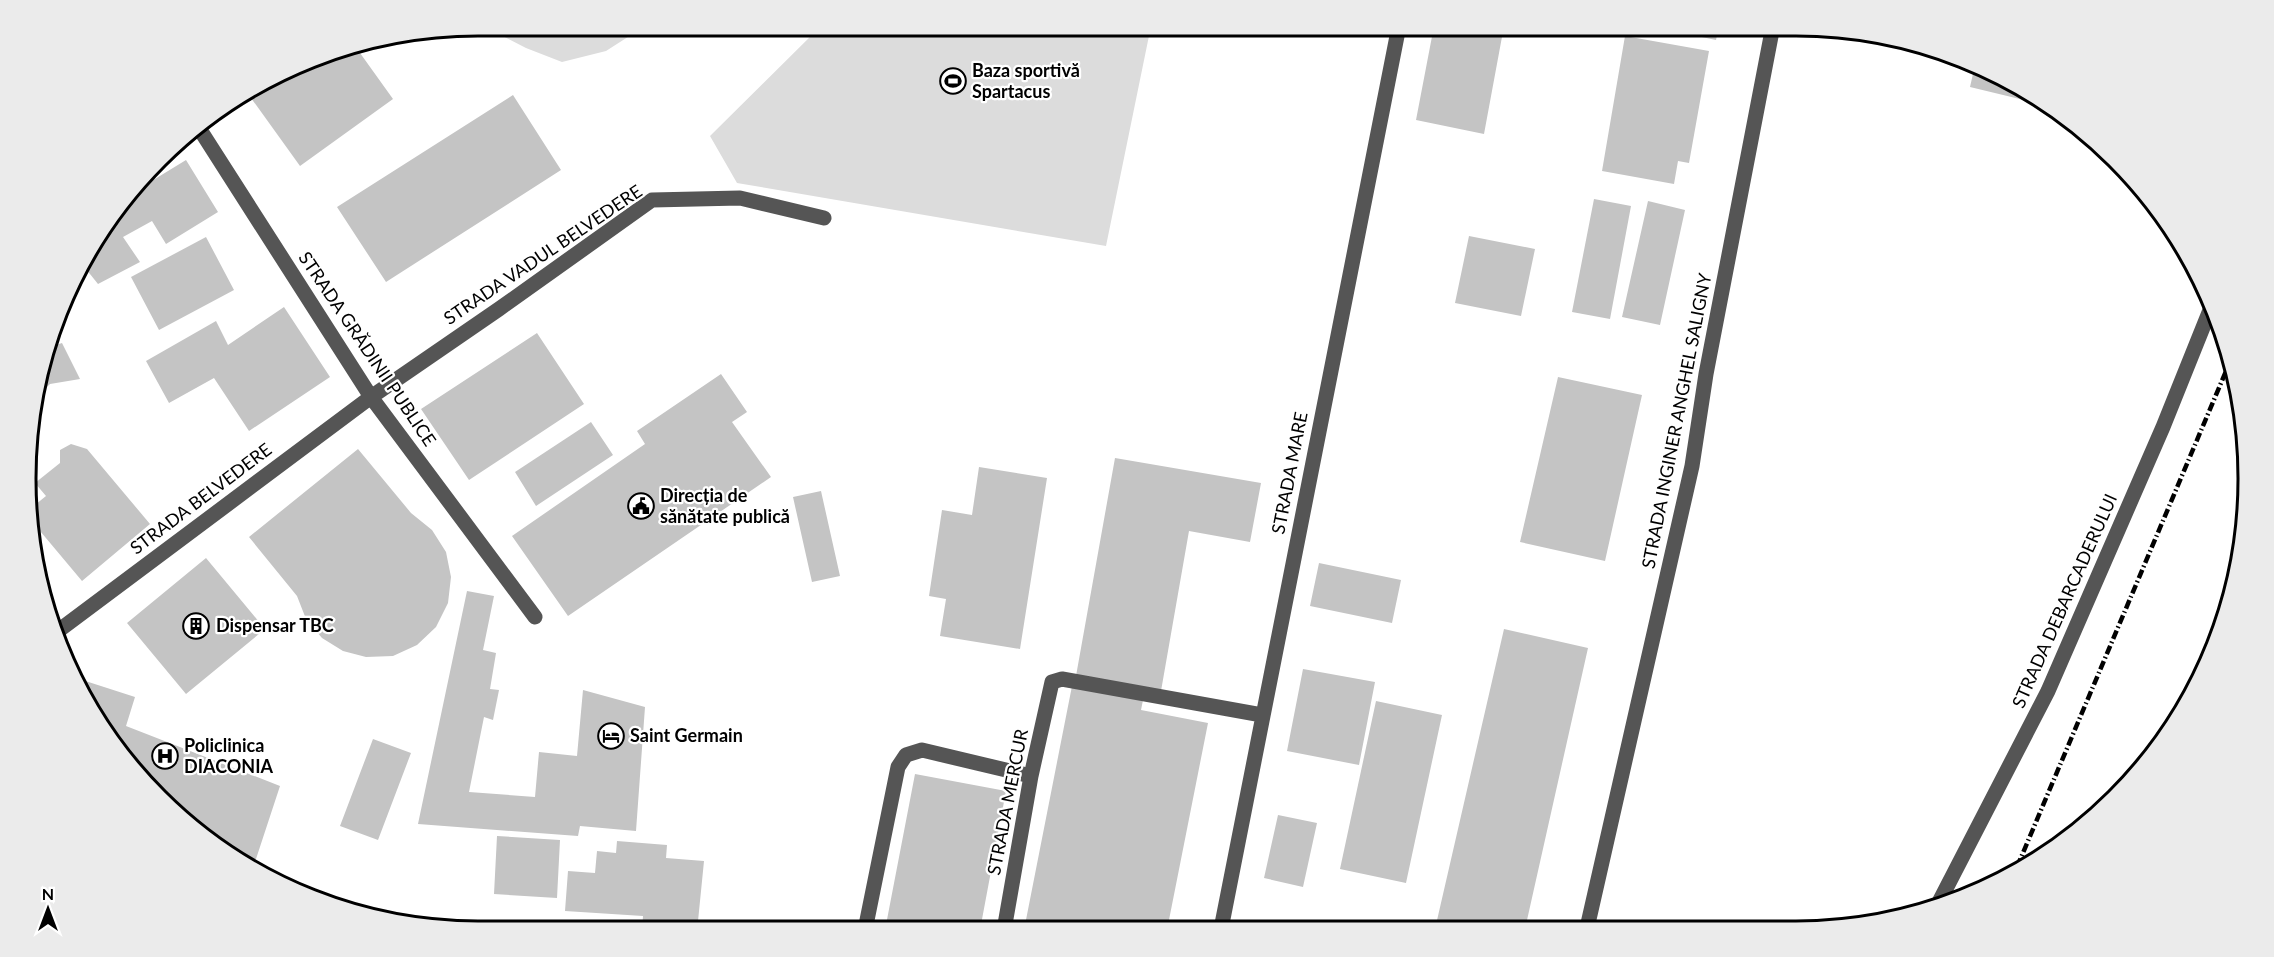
<svg xmlns="http://www.w3.org/2000/svg" width="2274" height="957" font-family="Lato,sans-serif">
  <style>
    .park { fill: #dcdcdc }
    .building { fill: #c4c4c4 }
    .lines { fill: none; stroke-linecap: round; stroke-linejoin: round }
    .minor { stroke: #555; stroke-width: 15 }
    .rail { stroke: #000; stroke-width: 4.5; stroke-dasharray: 9 3 1.5 3; stroke-linecap: butt }
    .labels { text-anchor: middle; stroke-width: 4.5; stroke-linejoin: round; paint-order: stroke }
    .poi-label { font-size: 18px; font-weight: bold; fill: #000; stroke: #fff; text-anchor: start }
    .street-label { font-size: 18px; fill: #000; stroke: #fff }
    .rim { fill: none; stroke: #000; stroke-width: 3 }
  </style>
  <rect width="100%" height="100%" fill="#fff"/>
  <path class="park" d="M483,26H645L606,51L562,62L526,48Z
    M821,26H1151L1106,246L737,183L710,136Z"/>
  <path class="building" d="M1434,26H1504L1484,134L1416,120Z
    M1649,26H1719L1716,40Z
    M1625,36L1709,51L1689,163L1678,161L1674,184L1602,171Z
    M355,46L393,99L300,166L246,91L327,52L331,58L345,48Z
    M1975,65L2022,86L2030,92L2028,101L1970,87Z
    M513,95L561,170L386,282L337,207Z
    M175,144L179,151L160,162Z
    M186,160L218,212L166,244L152,221L123,237L140,262L98,284L82,264L86,252L137,190Z
    M1594,199L1631,206L1610,319L1572,312Z
    M1648,201L1685,210L1660,325L1622,317Z
    M1469,236L1535,249L1521,316L1455,303Z
    M206,237L234,290L159,330L131,277Z
    M284,307L330,377L249,431L214,378L169,403L146,361L216,321L228,345Z
    M537,333L584,404L469,480L421,409Z
    M62,343L80,379L50,384L34,399V390L50,347Z
    M721,374L747,412L732,422L771,477L568,616L512,536L645,444L637,431Z
    M1558,377L1642,395L1605,561L1520,542Z
    M591,422L613,455L536,506L515,472Z
    M71,444L87,449L150,524L82,581L30,519V509L46,496L35,483L60,463V450Z
    M358,449L411,513L432,530L446,552L451,577L448,603L436,627L417,645L393,656L366,657L343,651L322,638L306,619L297,596L249,537Z
    M1115,458L1261,483L1250,542L1189,531L1161,691L1076,676Z
    M979,467L1047,478L1020,649L940,636L946,599L929,596L942,510L972,515Z
    M821,491L840,576L812,582L793,497Z
    M206,558L265,629L186,694L127,623Z
    M1319,563L1401,580L1392,623L1310,606Z
    M467,591L494,596L483,650L496,653L490,689L499,690L493,720L484,717L469,792L535,797L539,752L577,756L583,690L645,707L636,831L580,826L578,836L418,824Z
    M1504,629L1588,648L1525,929H1435Z
    M1303,669L1375,682L1359,765L1287,751Z
    M73,677L135,697L126,726L280,786L252,871L180,819L86,705Z
    M1072,686L1143,700L1141,710L1208,723L1167,930H1024Z
    M1376,701L1442,715L1406,883L1340,869Z
    M373,739L411,753L378,840L340,826Z
    M915,774L1006,791L980,930H885Z
    M1278,815L1317,823L1303,887L1264,878Z
    M497,836L560,840L557,898L494,894Z
    M617,841L667,845L666,858L704,861L697,931H642L643,916L565,911L568,871L595,873L597,851L616,853Z
    M1339,924L1359,928V929H1338Z"/>
  <g class="lines">
    <path class="minor" d="M197,125L371,397L535,617
      M54,634L371,397L499,309L652,200L740,198L824,218
      M1937,906L2048,691L2163,427L2212,305
      M1587,928L1692,466L1706,374L1773,26
      M1221,929L1399,26
      M865,930L898,767L906,755L922,750L1031,776
      M1004,930L1031,776L1052,682L1062,679L1262,715"/>
    <path class="rail" d="M2017,867L2232,357"/>
  </g>
  <defs>
    <g id="stadium-ring" transform="scale(1.35)"><circle r="9.5" fill="#fff" stroke="#000" stroke-width="1.5"/><path d="M0-5a6.5 5 0 1 0 0 10a6.5 5 0 1 0 0-10ZM-3.5-1.8h7v3.6h-7Z" fill="#000"/></g>
    <g id="civic-ring" transform="scale(1.35)"><circle r="9.5" fill="#fff" stroke="#000" stroke-width="1.5"/><path d="M-.6-6.5H3V-4.5H.6V-3L4-1V1h2V6H-6V1h2V-1L-.6-3ZM-1.2 2.5V6h2.4V2.5Z" fill="#000"/></g>
    <g id="building-ring" transform="scale(1.35)"><circle r="9.5" fill="#fff" stroke="#000" stroke-width="1.5"/><path d="M-4-6H4V6H1V3H-1V6H-4ZM-2.5-4.3h1.7v1.8h-1.7ZM.8-4.3h1.7v1.8H.8ZM-2.5-1h1.7V.8h-1.7ZM.8-1h1.7V.8H.8Z" fill="#000"/></g>
    <g id="hotel-ring" transform="scale(1.35)"><circle r="9.5" fill="#fff" stroke="#000" stroke-width="1.5"/><path d="M-6-4.5h1.5V1H6V5H4.5V3h-9V5H-6ZM-4 0a1.8 1.8 0 1 1 3.6 0ZM.5 0V-2.5h3Q6-2.5 6 0Z" fill="#000"/></g>
    <g id="hospital-ring" transform="scale(1.35)"><circle r="9.5" fill="#fff" stroke="#000" stroke-width="1.5"/><path d="M-5-5h3v3.5h4V-5h3V5h-3V1.5h-4V5h-3Z" fill="#000"/></g>
  </defs>
  <g fill-rule="evenodd">
    <use href="#stadium-ring" x="953" y="81"/>
    <use href="#civic-ring" x="641" y="506"/>
    <use href="#building-ring" x="196" y="626"/>
    <use href="#hotel-ring" x="611" y="736"/>
    <use href="#hospital-ring" x="165" y="756"/>
  </g>
  <g class="labels">
    <g class="poi-label">
      <text x="972" y="77">Baza sportivă<tspan x="972" dy="21">Spartacus</tspan></text>
      <text x="660" y="502">Direcția de<tspan x="660" dy="21">sănătate publică</tspan></text>
      <text x="216" y="632">Dispensar TBC</text>
      <text x="630" y="742">Saint Germain</text>
      <text x="184" y="752">Policlinica<tspan x="184" dy="21">DIACONIA</tspan></text>
    </g>
    <g class="street-label">
      <text transform="translate(543 255) rotate(-34)" y="6">STRADA VADUL BELVEDERE</text>
      <text transform="translate(367 349) rotate(56)" y="6">STRADA GRĂDINII PUBLICE</text>
      <text transform="translate(1677 421) rotate(-79)" y="6">STRADA INGINER ANGHEL SALIGNY</text>
      <text transform="translate(1290 473) rotate(-79)" y="6">STRADA MARE</text>
      <text transform="translate(201 499) rotate(-37)" y="6">STRADA BELVEDERE</text>
      <text transform="translate(2065 601) rotate(-66)" y="6">STRADA DEBARCADERULUI</text>
      <text transform="translate(1008 802) rotate(-79)" y="6">STRADA MERCUR</text>
    </g>
  </g>
  <path d="M0 0H2274V957H0ZM478 36H1796A442 442 0 0 1 2238 478V479A442 442 0 0 1 1796 921H478A442 442 0 0 1 36 479V478A442 442 0 0 1 478 36Z" fill="#ebebeb" fill-rule="evenodd"/>
  <path class="rim" d="M478 36H1796A442 442 0 0 1 2238 478V479A442 442 0 0 1 1796 921H478A442 442 0 0 1 36 479V478A442 442 0 0 1 478 36Z"/>
  <g transform="translate(48 909)" stroke="#ffffff" stroke-width="4.5" paint-order="stroke">
  <path d="M0-4.5L10 22L0 15L-10 22Z" fill="#000000"/>
  <text y="-9" font-size="16" font-weight="bold" text-anchor="middle" fill="#000000">N</text>
  </g>
</svg>
